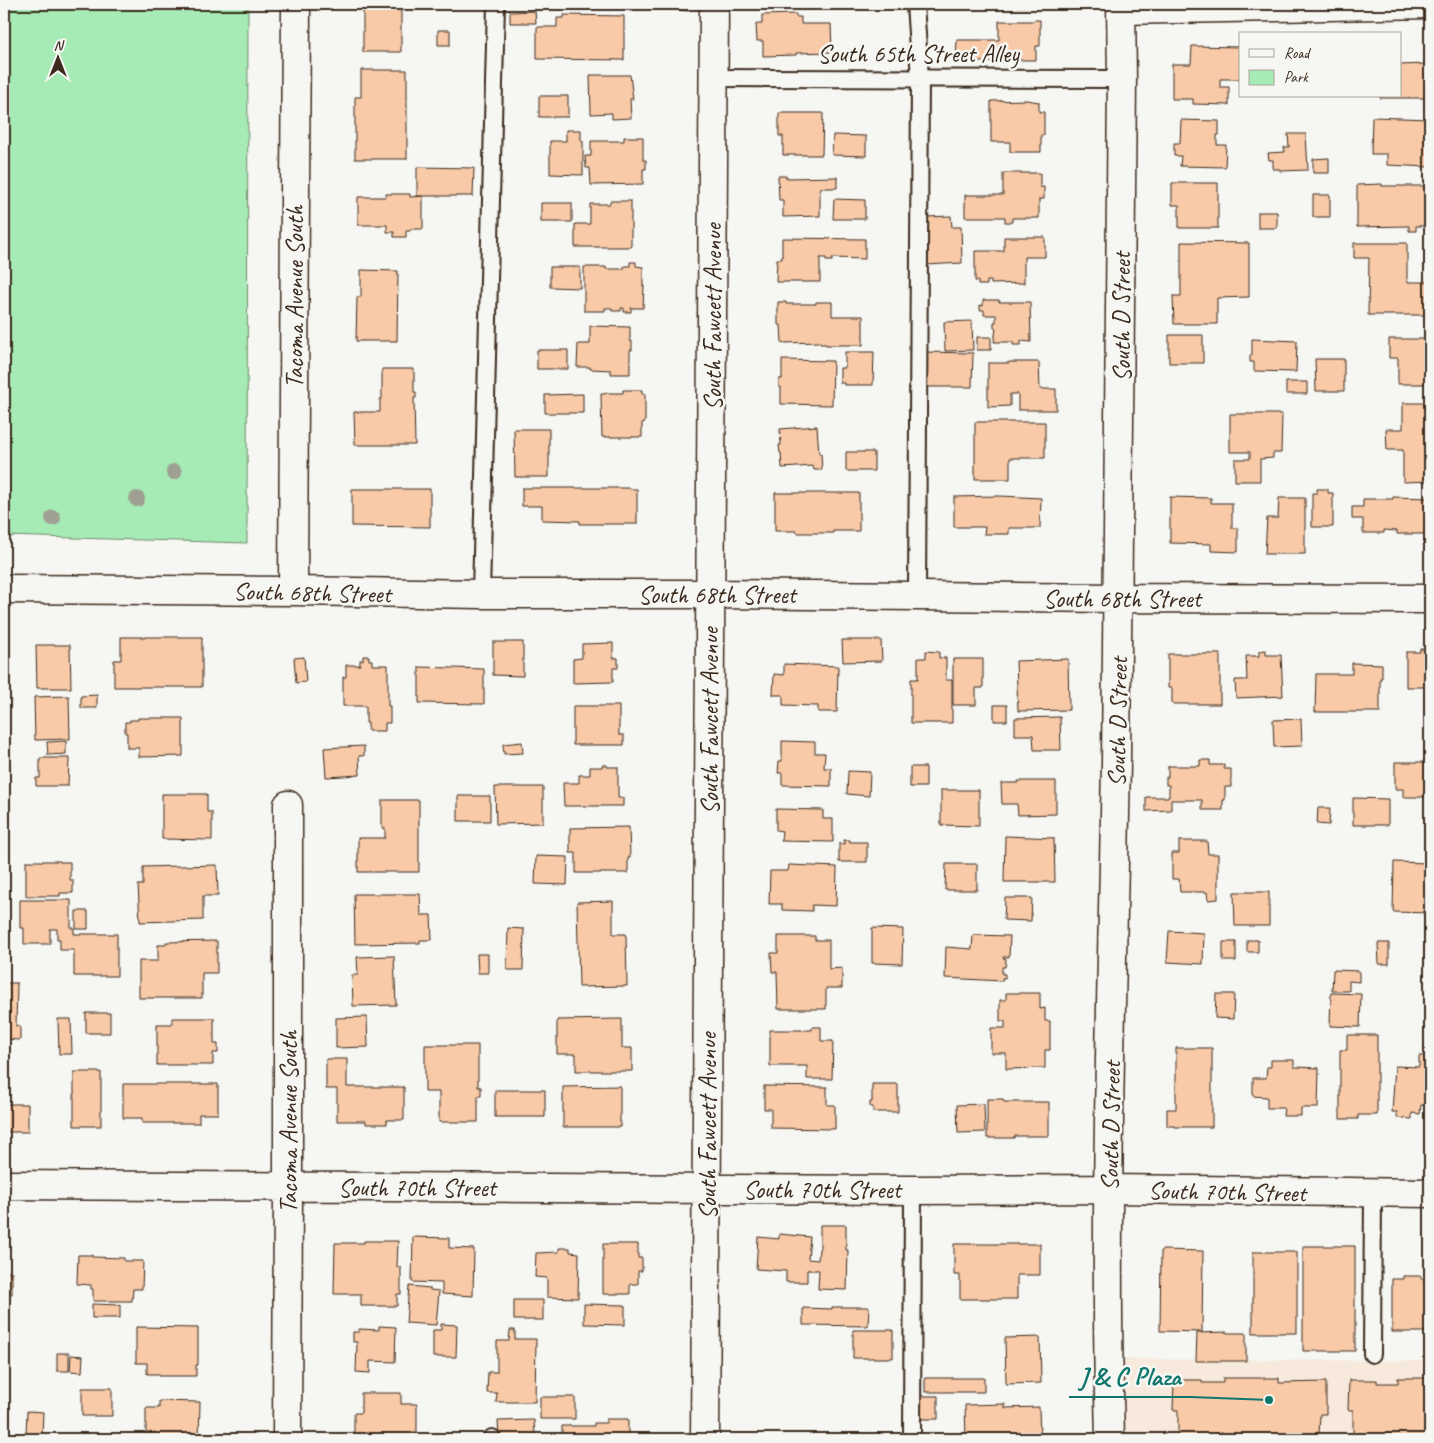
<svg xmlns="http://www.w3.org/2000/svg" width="1434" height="1443" font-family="Caveat,sans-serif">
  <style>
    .built { fill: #f7e9dc }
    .green { fill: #a6eab5; stroke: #708a6a }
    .building { fill: #f8caa7; stroke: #3b2a1e }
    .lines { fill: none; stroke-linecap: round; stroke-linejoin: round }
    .lane-casing { stroke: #3b2a1e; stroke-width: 20 }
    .street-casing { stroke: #3b2a1e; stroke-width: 31 }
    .lane { stroke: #f6f6f2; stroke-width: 16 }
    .street { stroke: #f6f6f2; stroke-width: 28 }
    .tree { fill: #9ea092 }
    .labels { text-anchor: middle; stroke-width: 5; stroke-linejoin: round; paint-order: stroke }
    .street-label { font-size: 25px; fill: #3b2a1e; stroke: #f6f6f2 }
    .leader { fill: none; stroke: #0f766e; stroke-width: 2 }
    .callout-dot { fill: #0f766e; stroke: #f6f6f2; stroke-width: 2 }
    .callout-label { font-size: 26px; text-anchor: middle; font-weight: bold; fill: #0f766e; stroke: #f6f6f2; stroke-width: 5; stroke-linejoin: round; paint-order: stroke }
  </style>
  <rect width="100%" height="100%" fill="#f6f6f2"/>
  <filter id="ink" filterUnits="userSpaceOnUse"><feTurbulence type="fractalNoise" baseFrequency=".02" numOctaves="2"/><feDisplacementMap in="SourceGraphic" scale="10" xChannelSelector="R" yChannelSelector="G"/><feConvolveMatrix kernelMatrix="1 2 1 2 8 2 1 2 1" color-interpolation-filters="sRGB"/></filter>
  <g filter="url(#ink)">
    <path class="built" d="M1108,1359L1430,1361V1439H1110Z"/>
    <path class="green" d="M4,4H248L247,543L4,536Z"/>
    <path class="building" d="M363,4H401V52H363Z
      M678,4H689L688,11L678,10Z
      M999,4H1042V6H999Z
      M535,11L536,23H510V12Z
      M796,14V17H801V24H831L832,52L796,53V55L763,56V41H757L756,24H762V15Z
      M564,15L624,16V60L537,59V27H557V18H564Z
      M1034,20H1040V46H1036V60H1002V62H956L957,40H999V21H1034Z
      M438,30H450V45H438Z
      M1192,46L1240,47V79H1220V87H1229V105L1193,104V99H1172V64H1191Z
      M1427,64L1430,65V98H1380V96H1400V65Z
      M361,70H407V159H355V97H361Z
      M590,75H630L633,99H630L631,118L612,119V113L591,114Z
      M539,96H568V117H539Z
      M1026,100L1039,102V112H1044V135H1041V152H1010V142H991V101Z
      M779,113H823L822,155H783V136H779Z
      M1372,117L1430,119V167L1387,165V154H1371Z
      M1181,120L1219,121V135H1217V145H1226L1225,167L1180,166L1181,156H1174V143H1180Z
      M566,130H581V141H583V175L550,174V141H566Z
      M1288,134H1306L1308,170L1280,171V169H1273V160H1269L1268,153L1285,152L1284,147H1289Z
      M833,135L866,136V156L832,155Z
      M624,137H643V160H646V169H643V184L591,185L590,168H586L585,156H591V141H624Z
      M1329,158V173H1313V159Z
      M417,167L474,168L473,196H417Z
      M1003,173H1040V187H1044V199H1039V218H1012V222H1005V217H965V195H1003Z
      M778,176H786V178L837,177V188H820V216L783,217V200H779Z
      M1172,183H1218V228H1179V205H1172Z
      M1382,184V186H1425L1426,200H1430V212H1427V226H1416V231H1409V226L1357,227V185Z
      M386,194H410V197L423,196V229H410V231H406V237H394V232H387V225H358V197H386Z
      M1313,195H1330V217H1313Z
      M834,199L865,200V219H833Z
      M610,201H631V247H575V224H590V204H610Z
      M541,203H572V222H541Z
      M1258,212H1277V228H1258Z
      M951,216L952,227H961L962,263L926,265V217Z
      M1004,237H1045V257H1024V283L991,284V281H987V285H978V281H975V251H1004Z
      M782,238L865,239V259L832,258V261H826V258H820V282H776L777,259H782Z
      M1181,242L1249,243V297L1217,298V324H1174L1173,296H1181Z
      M1354,243H1407V282H1430V315H1368L1369,258H1354Z
      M630,262H636V266L643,267V286H644L643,308H631V312H624V308H621V311H612V308H605V311H584V267H606V269H624V266H630Z
      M550,267H580V288L550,287Z
      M361,270L398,271L397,341H356L357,297H361Z
      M983,300H999V302H1030L1031,342L1021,341V345H1013V342H994L996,328H994V322H996V315H984V310H980V305L983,306Z
      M778,302H786V304H816V302H832V316H863V345H826V344H820V342L782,343L781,325H778Z
      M972,321L973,350L945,351L944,322Z
      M590,326L630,327V341H632V350H630V374H611V370L590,369V367H577L578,344H590Z
      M1169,335H1203V363H1169Z
      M977,337H991V350H977Z
      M1252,339L1297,341L1296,372L1254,371V362H1250V355H1252Z
      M1389,339H1430V384H1398V358H1389Z
      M537,350H568V369H537Z
      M845,352H874L873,385H844V383H840V368H844V366H845Z
      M924,352L973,353L972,387H924Z
      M1315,359H1344V391H1316Z
      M782,360L833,361L832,405L781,404V387H779V379H782Z
      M1009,362H1039L1040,389H1056V410H1018V394H1010V406L988,407V363H1009Z
      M382,369H414V392H416V398H414L415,445H355L354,412H380V399H382Z
      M1286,382H1307V394H1286Z
      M623,390H642V394H645V422L642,423V437H602L601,394H605V393H623Z
      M583,394V413H545V395Z
      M1403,403H1430V481L1403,482V450H1387L1386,429H1403Z
      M1230,414H1282L1281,453H1273V458L1260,459V481H1235V459H1250V452H1230Z
      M975,422H1045V458H1010V479H975Z
      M817,426L819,454H821L822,470H814L813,466L782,468L781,453H780L779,445H781L780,429Z
      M514,429H549V477H515Z
      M846,452H874V471H846Z
      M522,488H630V489H637V524H580V521L542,520V506H522Z
      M352,489H430V527L352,526Z
      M1317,489H1328V493H1333V527H1312V493H1317Z
      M775,493H859V531H833V533H797V531H775Z
      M1000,496L1041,498L1040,528H1009V534H984L985,527H954V497Z
      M1170,497L1211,498V503H1232V528H1238V552L1211,551V544L1170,543Z
      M1393,497L1430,498V534H1397V531L1384,530V533H1363V519H1352V507H1363V499H1393Z
      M1279,498H1305V554H1265L1267,518H1278Z
      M121,637H202V687H114V660H121Z
      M842,640H881L882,661L843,662Z
      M493,642H523V676L493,675Z
      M613,643V658H618V668H613V682L573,683V659L582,658V644Z
      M36,645H70L71,688H37Z
      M1420,649H1430V687H1406V652H1420Z
      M1266,650V655H1281L1283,696L1236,698L1235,680H1247L1246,656H1259V651Z
      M926,651L939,652V658H946V680H952V723H911V679H918V658H926Z
      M1168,654H1220V704H1172V688H1168Z
      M363,656H369V660H372V665H388V706H390V723H385V731H368V723H366V706H343V677H346V665H360V660H363Z
      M304,657L306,682L296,683L294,658Z
      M953,659H983V688H976V705H953Z
      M1068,659L1069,710L1018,711L1016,661Z
      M1352,663L1382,664V678H1380V712H1315L1316,674H1352Z
      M784,664L838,666L837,712H818V706L783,705V695H773L774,674L784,675Z
      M419,667L484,669V704L419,703Z
      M97,695V708H81V696Z
      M69,696L70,739L35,740L34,697Z
      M994,705H1007V721H994Z
      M573,706H619V735H624V745H573Z
      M4,710H7V738H4Z
      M1060,717L1061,750H1034L1033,735H1015V718Z
      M138,718H183V756L139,757V748H127V733H125V722H130V720H138Z
      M1301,719L1302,746L1274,747L1273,720Z
      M66,741V754L48,755L47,742Z
      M782,741L815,742V753H825L824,768H831V786L782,785V773H778L779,761H782Z
      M522,742L523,753L504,754L503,744Z
      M364,746V756H359L360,775L326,777L324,748Z
      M40,758H69L68,786H36V778H40Z
      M1200,760H1210V765H1224V769H1231V787H1225V800H1223V810H1202V800H1171V810L1146,811V797H1169V785H1166V777H1168V766H1200Z
      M1395,762H1430V797H1403V789H1395Z
      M602,765H607V767H618V798H623V806H564L563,783H579V775H590V767H602Z
      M910,767H926V787H910Z
      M848,771L870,772L869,796L847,794Z
      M1018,781H1056V814L1018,815L1017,804H1002L1001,783H1018Z
      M495,787H543V823L496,824Z
      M941,790H979V826L941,825Z
      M162,794H207V812H212V840L162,839Z
      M458,796H490V821H458Z
      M1353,798L1388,799V825H1353Z
      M382,800H419V872H358V838H385V828H382Z
      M1318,808H1330L1329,825L1317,824Z
      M776,809L823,810V819H833V842L781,841L782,831L776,830Z
      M629,827L630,858H628V873H576V853H570V828Z
      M1005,836L1054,838L1055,882H1004Z
      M844,840H850V842H867V862H839V843L844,844Z
      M1179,841H1207L1208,854H1218V899L1208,900L1207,892H1180L1179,879H1172V853H1179Z
      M536,856L568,857L567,885L535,884Z
      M26,861H60V862H70V880H73V893H60V896H26Z
      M1394,862L1430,863V913L1393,912Z
      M946,864H977V890H945Z
      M217,865L218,896H203V920L140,922L138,885H143V867Z
      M789,865L837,867L836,906L812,905V911L782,910V904H769L770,871H788Z
      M1234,892H1269V926H1235Z
      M354,894H420L421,915H431L432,940H420V943L355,944Z
      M1005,898H1032L1031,921L1004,920Z
      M20,900H71V928H74V934H117V976H74V950H60V939H57V929H50V944H24V928H20Z
      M613,901V934H626L627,986L579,987L577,902Z
      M76,911H88V929H76Z
      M508,928L524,929L523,970H507Z
      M872,928L903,929L902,964L872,963Z
      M1169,931L1204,933L1203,964L1167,962Z
      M973,935L1010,936L1009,957H1003V958L1006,959L1005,967H1002V974H1005V978H1002V981L945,978L946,947L972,949Z
      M778,936H815V940H829V969L842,968V988H826V1009H778L777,972H772L771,953H778Z
      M1247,940H1258V952H1247Z
      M217,941V973H202V998H139V961H158V945H166V942Z
      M1223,942H1236V961H1223Z
      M1378,943H1389V964H1379Z
      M477,954H488V973H478Z
      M394,956L396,1005L353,1006L352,975H358L357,957Z
      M1333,970L1359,971V982L1349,981V991H1332Z
      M4,983H17L16,1026H20V1040L4,1039Z
      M1006,993H1040V1009L1045,1008V1021H1050V1050H1045V1068L1006,1069V1053H991V1028H1005V1021H1000V1000H1006Z
      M1331,993L1361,994L1360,1027L1330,1026Z
      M1216,994H1234L1233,1019L1215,1018Z
      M86,1013H110V1033H86Z
      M367,1017L368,1047L336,1048V1018Z
      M172,1018H214V1044H218V1053H213V1065H157V1024H172Z
      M58,1019H71L72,1054H59Z
      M622,1019V1048H632V1071H576V1054H557V1020Z
      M812,1027H821V1041H833L832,1079H807V1066H770V1030H812Z
      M1347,1035H1377V1115H1358V1119H1340V1050H1347Z
      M425,1045H478V1087H481V1096H478V1122H439V1092H425Z
      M1176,1048H1212V1127H1175V1126H1167V1109H1176Z
      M1419,1056H1426V1067L1430,1068V1106L1421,1105L1420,1114L1412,1113V1119L1397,1118V1112H1392L1395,1066L1419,1067Z
      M326,1059H347V1087H404V1120H387V1124H366V1121H337V1089H326Z
      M1271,1060H1294V1067L1319,1068L1318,1108H1301V1116H1283L1284,1108H1267V1097L1253,1096V1078H1266L1267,1067H1271Z
      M74,1072H101V1126H74Z
      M123,1084H218V1114H199V1123H142V1118H123Z
      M872,1084H898V1112H873V1107H870V1102H872Z
      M620,1086V1127H563V1087Z
      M764,1086L827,1087V1105H835V1129L771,1128V1109H764Z
      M495,1090H545V1117H495Z
      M987,1099H1003L1004,1102H1049V1136H1014V1138H987Z
      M5,1104H28V1132H5Z
      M984,1104L985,1132L958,1133L957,1105Z
      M820,1225H846V1250H848L847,1290L818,1289L819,1270H807V1282H786V1271L756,1269L758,1237L779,1239V1234L810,1237L808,1259L818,1260L819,1249H820Z
      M413,1237L449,1238V1248L474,1249L473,1296L442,1294V1283L412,1282Z
      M364,1241H398L397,1267H401V1294H397V1306H361V1294H334L335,1243H364Z
      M603,1244H638V1258H642V1271H638V1284H630V1294H603Z
      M954,1244H1040V1275H1017V1299H960V1275H954Z
      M1303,1246H1355V1351H1303Z
      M559,1248H570V1252L579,1253L578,1298L547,1297V1278L535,1277L536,1253L559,1252Z
      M1161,1250L1203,1251L1202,1332L1160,1331Z
      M1253,1252H1297V1333H1253Z
      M78,1255H92V1257L124,1258V1261H143L142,1289H133L132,1301H93V1289H91V1285L77,1284Z
      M4,1272H12V1294H4Z
      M1426,1273H1430V1332H1392V1279H1403V1276H1421V1279H1426Z
      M409,1286L430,1288V1290L439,1291L436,1325L406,1323Z
      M514,1300H543V1320H514Z
      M92,1304L120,1305V1318H92Z
      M584,1304L625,1305V1325L584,1324Z
      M832,1307H869L868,1326L803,1325V1308L832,1309Z
      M441,1324L457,1325L456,1357H433V1330H441Z
      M379,1326L396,1327L395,1362L370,1361V1373L356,1372L357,1342H353V1332H359V1329L379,1330Z
      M136,1327L198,1328V1365H196V1376H159V1374H147V1363H136Z
      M510,1330H515V1339H536L535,1402H496L497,1393H487L488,1372H497V1341H509Z
      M853,1330H893V1358H853Z
      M1227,1332V1333H1246V1361H1196L1197,1333Z
      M1040,1337L1041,1383L1006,1384L1005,1338Z
      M4,1343H9V1376H4Z
      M57,1353H69V1371H57Z
      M71,1355L83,1356L82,1372L70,1371Z
      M925,1378H984V1392H925Z
      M1223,1378H1279V1383L1326,1382V1414H1320L1319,1435V1438H1324V1439H1292V1435H1282V1439H1216V1434H1206V1439H1173V1436H1178V1410H1173L1174,1380H1202V1383H1223Z
      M1398,1378H1430V1439H1391V1434H1381V1439H1348V1436H1353V1410H1348L1349,1380H1377V1383H1398Z
      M82,1388H112V1416H82Z
      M361,1393H401V1404H417V1439H354V1413H361Z
      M921,1396H938V1419H921Z
      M540,1397H575V1419H540Z
      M159,1401L200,1402L199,1439H146V1408H159Z
      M1005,1404V1408L1039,1407L1040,1439H966L965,1405Z
      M27,1411L43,1412L42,1435L26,1434Z
      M606,1419H628V1439H562V1426H594V1423H606Z
      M534,1420L535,1435H541V1439H499L498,1421Z"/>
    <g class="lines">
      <g class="lane-casing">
        <path id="lane" d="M915,4L920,78L917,595
          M713,78L1122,79
          M481,594L496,4
          M1372,1354L1373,1193
          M492,1439V1438
          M912,1439L913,1190"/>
      </g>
      <g class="street-casing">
        <path id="street" d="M1121,10L1430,4
          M4,589L293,591L481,594H710L1119,598L1430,599
          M293,591L296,4
          M4,1185L913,1190L1109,1189L1430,1193
          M287,1439L288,1187V805
          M705,1439L714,4
          M1110,1439C1104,1214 1112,988 1116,762C1120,535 1121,307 1122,79L1121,4"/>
      </g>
      <use href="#lane" class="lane"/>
      <use href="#street" class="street"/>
    </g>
    <g class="tree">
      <circle cx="174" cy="472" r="8"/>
      <circle cx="137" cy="499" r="8"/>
      <circle cx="53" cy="518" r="8"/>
    </g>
  </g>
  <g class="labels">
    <g class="street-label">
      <text x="918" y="62">South 65th Street Alley</text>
      <text transform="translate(294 297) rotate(-90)" y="9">Tacoma Avenue South</text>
      <text transform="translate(712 317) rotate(-90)" y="9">South Fawcett Avenue</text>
      <text transform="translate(1121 317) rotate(-90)" y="9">South D Street</text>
      <text transform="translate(312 592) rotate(1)" y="9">South 68th Street</text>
      <text x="717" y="603">South 68th Street</text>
      <text x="1122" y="607">South 68th Street</text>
      <text transform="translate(709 721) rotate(-90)" y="9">South Fawcett Avenue</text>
      <text transform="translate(1117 722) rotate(-89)" y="9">South D Street</text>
      <text transform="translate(288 1122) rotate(-90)" y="9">Tacoma Avenue South</text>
      <text transform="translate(707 1126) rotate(-90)" y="9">South Fawcett Avenue</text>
      <text transform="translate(1110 1126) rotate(-89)" y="9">South D Street</text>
      <text x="417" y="1196">South 70th Street</text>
      <text x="822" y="1198">South 70th Street</text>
      <text transform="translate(1227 1191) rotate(1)" y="9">South 70th Street</text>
    </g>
  </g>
  <path class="leader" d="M1269 1400L1191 1397H1069"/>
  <circle class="callout-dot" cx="1269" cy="1400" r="5"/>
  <g class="callout-label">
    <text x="1130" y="1385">J &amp; C Plaza</text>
  </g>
  <rect width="1434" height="1443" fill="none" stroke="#f6f6f2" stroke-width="20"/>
  <rect x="10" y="10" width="1414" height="1423" fill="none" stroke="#3b2a1e" stroke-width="2" filter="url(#ink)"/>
  <rect x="1239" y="32" width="162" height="65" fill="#f6f6f2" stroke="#aba49d"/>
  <rect x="1249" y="49" width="25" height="8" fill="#f6f6f2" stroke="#aba49d"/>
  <text x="1284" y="58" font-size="15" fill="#3b2a1e">Road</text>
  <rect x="1249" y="70" width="25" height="15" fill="#a6eab5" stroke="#aba49d"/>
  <text x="1284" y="82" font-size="15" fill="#3b2a1e">Park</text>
  <g transform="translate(58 58)" stroke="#f6f6f2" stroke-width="4" paint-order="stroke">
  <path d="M0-4L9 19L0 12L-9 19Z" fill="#3b2a1e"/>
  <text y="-8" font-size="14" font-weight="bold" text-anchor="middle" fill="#3b2a1e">N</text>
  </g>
</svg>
